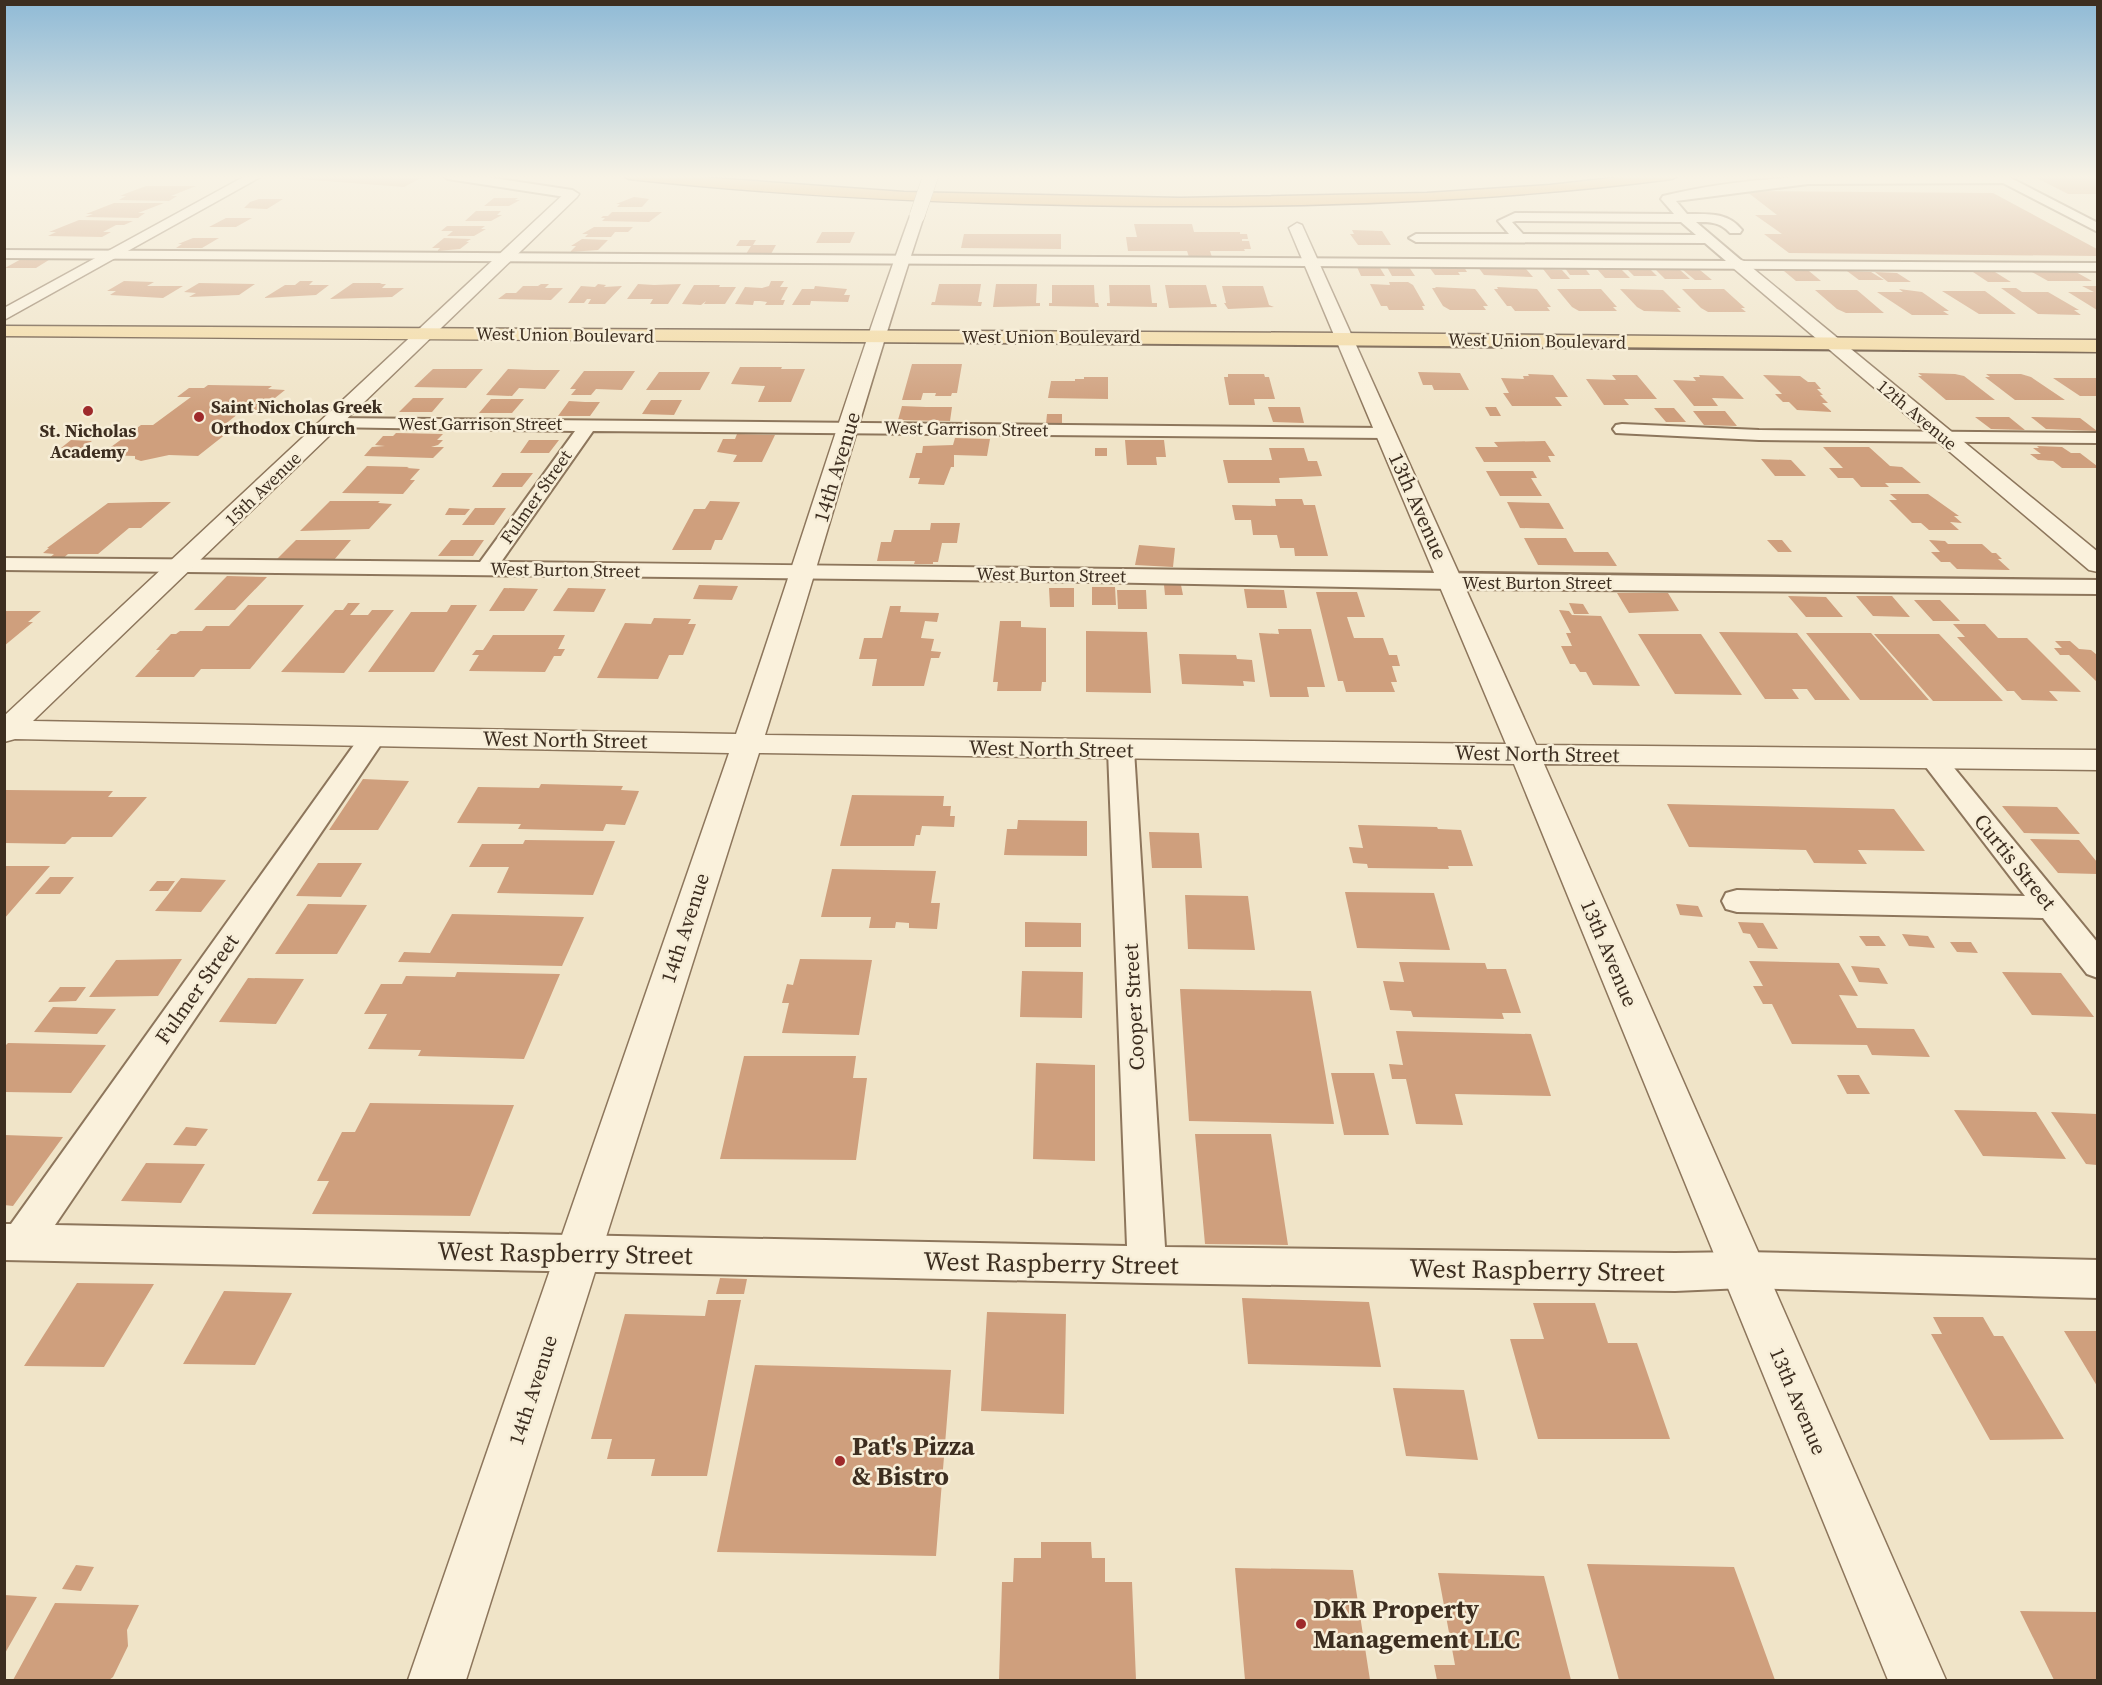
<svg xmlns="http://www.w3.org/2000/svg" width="2102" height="1685" font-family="'Source Serif 4',serif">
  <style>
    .building { fill: #cf9f7d }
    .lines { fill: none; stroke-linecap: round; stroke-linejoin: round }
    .lane-casing { stroke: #8d765c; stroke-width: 4 }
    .street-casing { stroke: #8d765c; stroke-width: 3 }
    .primary-casing { stroke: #5b4430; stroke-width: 3 }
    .highway-casing { stroke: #5b4430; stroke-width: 3 }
    .lane { fill: #faf1dc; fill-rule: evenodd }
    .street { fill: #faf1dc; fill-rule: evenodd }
    .primary { fill: #f3d9a0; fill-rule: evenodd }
    .highway { fill: #e0a458; fill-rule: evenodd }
    .street-bridge-casing { stroke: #8d765c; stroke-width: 16; stroke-linecap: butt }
    .street-bridge { stroke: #faf1dc; stroke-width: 15 }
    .poi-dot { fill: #9e2a2b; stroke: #f7eed8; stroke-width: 2 }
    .labels { text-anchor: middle; stroke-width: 5; stroke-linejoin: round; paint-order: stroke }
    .far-street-label { font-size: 18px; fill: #3d2e20; stroke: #f7eed8 }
    .far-poi-label { font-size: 18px; font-weight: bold; fill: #3d2e20; stroke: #f7eed8; text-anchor: start }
    .street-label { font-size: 21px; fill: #3d2e20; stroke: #f7eed8 }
    .near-street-label { font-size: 26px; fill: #3d2e20; stroke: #f7eed8 }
    .near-poi-label { font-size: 26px; font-weight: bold; fill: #3d2e20; stroke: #f7eed8; text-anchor: start }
  </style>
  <rect width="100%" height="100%" fill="#f0e4c8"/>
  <path class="building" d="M308,175H353L421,178L404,187L299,179Z
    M2031,175H2097V194H2068Z
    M146,186H196L171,196H177L169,201L119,200L126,196H120L127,193Z
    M1746,191L1993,193L2097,249V256L1789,253L1764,234H1782L1755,215H1777Z
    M634,197L649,199L642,207H617L620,204H616Z
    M494,198H518L515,200H520L509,206H484Z
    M259,199H283L267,209L244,208L250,202Z
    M114,203H164L138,213H145L138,218L85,217L93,214H86Z
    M476,211H501L497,215H502L491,221H465Z
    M612,212H662L649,222L602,221L605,218H601L603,216H608Z
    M226,218H252L236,227H209Z
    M79,220L133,221L124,225H116L103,232H111L102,237L48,236L56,232H49Z
    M1134,224H1192L1194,232H1240V234H1247L1248,239H1242V241H1249L1251,249H1244L1245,251H1210L1212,257H1189L1187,251H1128L1126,237H1137Z
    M447,226H485L481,229H486L474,236H447L453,231H441Z
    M594,227H633L628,232H615L611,237H585L588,234H582Z
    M1352,230L1382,231L1391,245H1358L1350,234H1354Z
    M822,232H855L850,243H816Z
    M964,234H1061V249L961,248Z
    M193,238H219L202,248H176L182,244H178Z
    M444,238L471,239L466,242H469L460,249L437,251L440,248H432Z
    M582,239L608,240L598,250L570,252L576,246H571Z
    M740,240H756L753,245H776L771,254H746L751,246H736Z
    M23,258H52L36,268H5Z
    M1357,267L1380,268L1385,276H1361Z
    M1387,267H1409L1415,276H1392Z
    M1429,267H1464L1467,272H1458L1460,275H1435Z
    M1478,267L1526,269L1533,277L1484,275Z
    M1564,267H1584L1590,275H1570Z
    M1543,269L1562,270L1570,279H1551Z
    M1597,269H1621L1630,278H1605Z
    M1627,269H1650L1657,276H1634Z
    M1655,269H1679L1690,279H1665Z
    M1683,270H1700L1712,280H1695Z
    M1784,271H1809L1821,281H1796Z
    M1847,271L1871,272L1884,280H1859Z
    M1875,272L1897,273L1911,282H1888Z
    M1973,272H1995L2011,282H1988Z
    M2032,272H2076L2092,281H2048Z
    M124,281L154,282L147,286H183L163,298L110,295L116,291H107Z
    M300,281H313L309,285H329L316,295L264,298L285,285H295Z
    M771,281H784L780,287H788L781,300H785L783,305H765L767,302L760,301H754L753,305L735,304L745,287L762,288L769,286Z
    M1389,282H1408L1413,285L1425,306H1422L1424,310H1389L1387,306H1381L1370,284L1390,285Z
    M199,283L255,284L239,295L189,297L196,293L184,292Z
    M353,283H382L380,284H386L382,288H404L392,297L330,299Z
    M541,284H549L545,288H563L551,300L498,299L506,293H516L523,286H538Z
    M598,284L606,285L604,287L622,286L605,304H588L591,299H587L584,303H568L581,286L595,287Z
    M638,284L654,285L681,284L668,304H650L653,299H627Z
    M939,284H981L978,302H982L981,306L931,305L932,302H935Z
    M996,284H1037L1036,303H1040V306L993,307Z
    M694,285H720L719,287H736L725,304H704L706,301L701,305L682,304Z
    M1052,285H1094L1095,303H1098L1099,307L1049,306V303H1052Z
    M1109,285H1150L1152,303H1157V307L1107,306V303H1110Z
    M1165,285H1206L1211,304H1216L1217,307L1169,308Z
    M815,286L847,289L844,295H850L848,302L811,301L810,305H792L802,289H814Z
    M1222,286H1263L1269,305L1274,307L1228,309L1224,303H1226Z
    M2082,286H2097V310L2068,292H2094Z
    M1435,287L1475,289L1488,306H1483L1486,310H1450L1443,306L1432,288H1436Z
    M1497,287L1537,289L1551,307H1547L1550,311H1515L1511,306H1507L1494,289H1498Z
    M2001,288H2016L2022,292H2048L2079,310H2074L2081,315L2038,314Z
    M1557,289H1601L1617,307H1613L1617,311H1579L1572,307Z
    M1620,289L1663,290L1681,308H1677L1681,312L1644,311L1637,307Z
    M1682,289H1724L1745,308H1741L1746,312H1708L1701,308Z
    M1899,289L1922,292L1949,311H1943L1949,315H1912L1877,292H1903Z
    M1815,290H1857L1884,313H1846L1837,309Z
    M1942,291H1985L2016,314H1979Z
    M912,364H962L957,393H952L951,396H935L936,393H923L921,400H902Z
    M740,367H782L781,369H805L791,402H758L765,386L731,384Z
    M433,369H483L466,388L414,387Z
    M508,369L534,370H560L545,389L519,388L512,396L486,395Z
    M584,371H635L622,390L596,389L591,395H571L576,389H570Z
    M659,372H710L700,390H646Z
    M1418,372L1460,373L1469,390H1434L1432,385H1423Z
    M1918,373L1955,374L1964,376L1995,400H1946L1918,376H1922Z
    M1228,374H1264L1265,377H1269L1275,399H1254L1255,405H1229L1224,377H1228Z
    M1528,374L1553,375L1568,397H1555L1562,406H1512L1503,393H1509L1501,378L1524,379L1523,376H1529Z
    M1986,374H2021L2031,377L2065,400H2015L1985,377H1990Z
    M1612,375H1637L1657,399H1624L1629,405H1604L1586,379L1616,380Z
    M1699,375L1723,376L1744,399L1712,398L1718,406H1694L1673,380L1696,381L1693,377H1700Z
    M1763,375L1800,376L1808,382H1815L1821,389H1817L1823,395H1820L1828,403H1822L1832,412L1797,410L1789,402H1783L1775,394H1782Z
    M1084,377H1108V399L1048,398L1051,381H1075V379H1084Z
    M2053,378H2097V396H2080Z
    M208,385L272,386L268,389L285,390L260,410H243L224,425L236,426L198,456L169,455L141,461L135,459V456L100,455L141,425H153L191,397H177L189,388H204Z
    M413,398H444L432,412H399Z
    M491,399H524L512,413H479Z
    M651,400H682L674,415L642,414Z
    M569,401L585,402H600L590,416H558Z
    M902,406L926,407H952L950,421L898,420Z
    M1268,407H1300L1304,423L1273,422Z
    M1485,407H1496L1501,416H1490Z
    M1654,408H1674L1686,422H1666Z
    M1693,411H1725L1737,426L1704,425Z
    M1047,414H1062V424H1046Z
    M1975,417H2009L2025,430L1991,429Z
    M2031,417L2080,418L2097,431L2046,429Z
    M396,433L443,434L437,440H443L438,445L431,447H444L433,458L364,456L372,447L385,446L375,445L383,436H393Z
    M737,434L775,435L762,462H733L737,455L717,452L723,439H735Z
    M955,438L990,439L987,456L954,455V467H951L944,485L918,484L920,478H909L916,453H922L923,446L953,445Z
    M71,440L92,441L82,448H61Z
    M529,440H559L549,453H520Z
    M1125,440H1164L1166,457H1156L1157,465H1127Z
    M1545,441L1555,456H1548L1551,462H1484L1475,447H1498L1494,442Z
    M2037,446L2062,447L2071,453H2080L2097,466V468H2062L2053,461L2038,460L2030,454H2041L2033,448H2039Z
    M1823,447H1869L1890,466L1902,467L1921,483H1885L1889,487H1861L1853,478H1838L1829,468H1843Z
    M1095,448H1107V456H1095Z
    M1269,448H1304L1308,461H1317L1322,476L1279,478L1280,483H1228L1223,460H1272Z
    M1761,459L1791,460L1806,476H1775Z
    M367,466L409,467L407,468L420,469L410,480H415L403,494L342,493Z
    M1486,471H1533L1537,478H1531L1542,496H1500Z
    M502,473H533L522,487H492Z
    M1890,494H1928L1959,516H1954L1962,523L1950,522L1959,530H1929L1921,523H1912L1889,500H1897Z
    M1275,499H1302L1304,505H1315L1328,556H1295L1294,548H1280L1277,535H1253L1251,520H1235L1232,505L1276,506Z
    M330,501H380L378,503L392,504L369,529L300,531Z
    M710,501L740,502L722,540H715L711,550H672L694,509H705Z
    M153,502H171L141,528H129L98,554H68L60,561H46L54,554L43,553L49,548H47L108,503Z
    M1507,502L1549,503L1564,529L1520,528Z
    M449,508L470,509L465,515H445Z
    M475,508H506L494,525H462Z
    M931,523H960L957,543H942L938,562H933V564H914L915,561H877L881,542H891L894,530H930Z
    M1524,538H1566L1574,552H1608L1617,566L1538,565Z
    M296,540H351L334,560L277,559Z
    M451,540H484L473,556H438Z
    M1767,540H1782L1792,552H1778Z
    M1929,540L1945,541L1948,544H1982L1992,553H1996L2002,559H1998L2010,570L1957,569L1950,562H1941L1931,552H1940Z
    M1139,545L1175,548L1173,567L1135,565Z
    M227,576L267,577L235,610H194Z
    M699,585L738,586L732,600L693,599Z
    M1164,585H1181L1183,595H1165Z
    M1092,587H1115L1116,605H1092Z
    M504,588L538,589L524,611H489Z
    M568,588L606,589L594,612L553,611Z
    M1049,588H1074V607H1050Z
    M1244,589L1284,590L1287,608H1247Z
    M1117,590H1146L1147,609H1118Z
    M1316,592H1357L1365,617H1347L1354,638H1383L1389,655H1397L1400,666H1392L1397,682H1391L1395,692H1346L1343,681H1338Z
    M1617,593H1668L1679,611L1629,613Z
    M1788,596L1826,597L1843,617H1806Z
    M1856,596H1892L1910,617L1873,616Z
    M1914,600H1940L1960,621H1933Z
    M348,603H360L350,615H368L372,610H394L344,673L281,672L335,610H343Z
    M1569,603L1583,604L1589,614H1574Z
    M248,605H304L250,669H201L194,677H135L160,650H156L171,634H176L180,631H202L206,626H229Z
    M451,605H477L434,672H368L411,612H447Z
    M890,606H901L900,612L939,613L937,622L925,621L921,638L934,639L931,651L941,652L939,658H931L924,686H872L877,659H859L864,638H882Z
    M1559,610L1569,611L1572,615L1601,616L1640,686L1593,685L1586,672H1580L1575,664H1570L1561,646H1572L1566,633H1571Z
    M4,611H41L28,622H33L4,646Z
    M654,618L691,619L688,624H696L683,655H669L658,679L597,678L625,623L651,624Z
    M1000,621H1021V627L1046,628V682H1042L1041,691H997L998,682H993Z
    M1953,624H1985L1998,638H2027L2081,692L2049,691L2058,701L2022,700L2014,691H2007L1957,637H1965Z
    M1278,629H1311L1325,687H1307L1309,697H1270L1259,633L1279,634Z
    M1086,631L1147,632L1151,693L1086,692Z
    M1719,632L1797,633L1850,700H1815L1807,689H1792L1799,699H1765Z
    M1806,633H1871L1929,700H1860Z
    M1638,634H1701L1742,695L1675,694Z
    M1874,634H1939L2003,701H1933Z
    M493,635H565L558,649H565L561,656H554L545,672L469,671L479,655H472L476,650H483Z
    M2055,641H2070L2079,649L2091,650L2097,655V682L2069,655H2060L2054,648H2062Z
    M1179,654L1236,655L1237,659L1252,660L1255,682L1243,681L1244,686L1182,684Z
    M363,779L409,781L378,830H329Z
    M541,784L623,786L621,790L639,791L625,825L606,824L603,831L518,829L521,824L457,823L478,787L539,788Z
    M6,790L113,791L108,797H147L112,837H72L65,844L4,843Z
    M852,795L944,796L943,806H951L950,816H955L954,827L922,826L920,835H916L914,846H840Z
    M1667,804L1894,809L1925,851L1858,850L1867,864L1814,863L1806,850L1689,847Z
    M2002,806L2057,807L2080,834L2024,833Z
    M1018,820L1087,821V856L1004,855L1007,829H1017Z
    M1358,825L1437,827L1438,829L1461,830L1473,866H1448L1449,869L1368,868L1367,864L1353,863L1349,847L1363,848Z
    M1149,832L1199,833L1202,868H1152Z
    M2030,839L2079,840L2097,862V874L2058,873Z
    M525,840L615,841L593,895L497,893L509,867H469L482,844H523Z
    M318,863H362L341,897L296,896Z
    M4,866H50L4,919Z
    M832,869L936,871L931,903H940L937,929L909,928V923L896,922L895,928H869L871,917H821Z
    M50,877H74L60,894H35Z
    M181,878L226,880L201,912L155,911Z
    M157,881H175L168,891H149Z
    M1345,892L1434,893L1450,950L1357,948Z
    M1185,895L1248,896L1255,950L1188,949Z
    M308,904L367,905L337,954H275Z
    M1676,904L1698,906L1703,917L1680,915Z
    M452,914L584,917L562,966L398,962L404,952L430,953Z
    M1025,922L1081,923V947H1025Z
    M1738,922L1763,923L1778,949L1758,948L1750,934L1743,933Z
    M1902,934L1928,936L1935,948L1909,946Z
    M1859,936H1879L1886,946H1866Z
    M1950,942H1971L1978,953L1957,952Z
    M182,959L158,996L89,997L116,960Z
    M800,959L872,960L859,1035L782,1033L789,1003H782L787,984L793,985Z
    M1749,961L1839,963L1858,996L1839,995L1857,1028L1914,1029L1930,1057L1872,1055L1867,1045L1792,1044L1772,1004H1763L1753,986H1763Z
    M1399,962L1485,963L1487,969H1506L1521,1013H1502L1504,1019L1413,1017L1411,1011L1390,1010L1383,981L1404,982Z
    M1851,966L1879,968L1888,984L1859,982Z
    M1022,971L1083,972L1082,1018L1020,1017Z
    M457,972L560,974L524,1059L418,1056L421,1050L368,1049L387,1014H364L381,984H402L406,976L455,977Z
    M2002,972L2061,973L2094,1017L2032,1015Z
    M248,978L304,979L276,1024L219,1022Z
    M60,987H86L76,1001L48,1002Z
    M1180,989L1311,991L1334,1124L1189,1121Z
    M53,1007L116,1009L97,1034L34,1032Z
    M1396,1031L1531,1034L1551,1096L1455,1094L1463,1125L1416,1124L1406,1079H1392L1389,1064L1403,1065Z
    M8,1043L106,1045L71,1093L4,1092V1047Z
    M744,1056H856L853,1078H867L856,1160L720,1159Z
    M1036,1063L1095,1065V1161L1033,1159Z
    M1331,1073H1374L1389,1135H1344Z
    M1837,1075H1859L1870,1094H1847Z
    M370,1103L514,1105L470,1216L312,1214L329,1181H317L342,1132H355Z
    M1954,1110L2036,1112L2066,1159L1983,1156Z
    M2051,1112L2097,1114V1165L2086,1164Z
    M186,1127L208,1129L196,1146L173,1145Z
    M1195,1134H1271L1288,1245L1205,1244Z
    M4,1135L63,1137L13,1206L4,1205Z
    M146,1163L205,1164L181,1203L121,1201Z
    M720,1278L747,1279L744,1294H716Z
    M77,1283L154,1284L104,1367L24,1366Z
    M224,1291L292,1293L255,1365L183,1364Z
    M1242,1298L1369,1302L1381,1367L1248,1364Z
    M708,1300H741L707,1476H651L655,1459H607L612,1439H591L625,1314L705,1316Z
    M1533,1303H1595L1608,1343H1637L1670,1439H1538L1510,1339H1544Z
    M987,1312L1066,1314L1064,1414L981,1411Z
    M1933,1317H1983L1994,1336H2003L2064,1439L1990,1440L1931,1334H1942Z
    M2064,1331H2097V1386Z
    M755,1365L951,1370L936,1556L717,1552Z
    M1393,1388L1464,1390L1478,1460L1406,1456Z
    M1041,1542H1091L1092,1558H1105V1582H1132L1136,1680H999L1002,1582H1013L1014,1558H1041Z
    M1587,1564L1734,1567L1775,1680H1619Z
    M76,1565L94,1567L81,1591L62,1589Z
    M1235,1568L1353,1570L1370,1680H1245Z
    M1438,1573L1544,1576L1571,1680H1437L1434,1665H1455Z
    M4,1595L37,1597L4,1655Z
    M55,1603L139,1605L127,1630L128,1646L113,1677L109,1680H13Z
    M2020,1611L2097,1612V1680H2054Z"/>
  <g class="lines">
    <g class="lane-casing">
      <path id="lane" d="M442,175H473L572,190L578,194L572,198L448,179Z
        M1841,175H2005L2098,223V232L2003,183L1808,184L1676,201L1687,214C1708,214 1728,212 1742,230L1740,233H1730C1720,222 1711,222 1696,222L1742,261L2098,263V271L4,258V250L1726,261L1705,243L1416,242L1409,238L1416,234H1509L1498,221L1515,213L1674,214L1661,199L1663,196C1720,182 1782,177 1841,175ZM1516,221L1681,222L1696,235L1523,234L1512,222Z
        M332,418L1385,428L1391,429L1394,433L1391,437L1385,438L593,431L501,562C1033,567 1565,576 2098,580V594L1452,589L1039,581L4,570V558L480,562L575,431L326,427L323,423L326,419Z
        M1622,424L1759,430L2098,433V443L1759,440L1616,433L1613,429L1616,425Z
        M373,729L382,731L386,737L55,1225L1127,1246L1108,750L1112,744L1121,742L1130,744L1134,750L1165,1247L1675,1253L1743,1252L2098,1260V1298L1743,1288L1675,1291L1147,1283L4,1260V1224H11L364,731Z
        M1932,750L1941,752L2098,943V978L2087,974L2043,918L1737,912L1726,909L1722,901L1726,893L1737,890L2025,896L1919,758L1923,752Z"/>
    </g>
    <g class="street-casing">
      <path id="street" d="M247,175H264L4,320V308Z
        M572,190L579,194L577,197L33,721L736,734C795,562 848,387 910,216L917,212L924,216C867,388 820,562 765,735L1506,744L1289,228L1297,223L1302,225L1536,745L2098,750V770L1544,764L1946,1680H1888L1514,764L759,753L466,1680H408L729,753L15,739L4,742V716L567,191Z
        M1738,259L1744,261L2098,552V572L2089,570L1732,267L1730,264L1732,261Z"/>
    </g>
    <g class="primary-casing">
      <path id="primary" d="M4,326L1343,333L2098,340V352C1400,344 702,342 4,336Z"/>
    </g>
    <g class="highway-casing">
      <path id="highway" d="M622,175H670L904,192L1180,198L1427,193L1550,185L1638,175H1679L1672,179C1501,201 1330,207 1158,206C981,205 805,198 629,179Z"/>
    </g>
    <use href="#lane" class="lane"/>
    <use href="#street" class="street"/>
    <use href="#primary" class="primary"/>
    <use href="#highway" class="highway"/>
    <g class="street-bridge-casing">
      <path id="street-bridge" d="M917,216L931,175"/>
    </g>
    <use href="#street-bridge" class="street-bridge"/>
  </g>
  <linearGradient id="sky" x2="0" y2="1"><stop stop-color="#8fbad6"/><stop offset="0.43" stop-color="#f8f3e6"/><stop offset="1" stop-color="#f8f3e6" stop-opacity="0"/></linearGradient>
  <rect width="2102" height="411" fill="url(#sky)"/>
  <g class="poi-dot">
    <circle cx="88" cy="411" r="6"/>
    <circle cx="199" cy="417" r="6"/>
    <circle cx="840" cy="1461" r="6"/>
    <circle cx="1301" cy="1624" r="6"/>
  </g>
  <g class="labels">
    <g class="far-street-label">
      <text transform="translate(565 335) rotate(1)" y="6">West Union Boulevard</text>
      <text x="1051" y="343">West Union Boulevard</text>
      <text transform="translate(1537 341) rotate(1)" y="6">West Union Boulevard</text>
      <text transform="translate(1917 415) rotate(40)" y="6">12th Avenue</text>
      <text x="480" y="430">West Garrison Street</text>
      <text transform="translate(966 429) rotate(1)" y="6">West Garrison Street</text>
      <text transform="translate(263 489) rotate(-44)" y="6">15th Avenue</text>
      <text transform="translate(536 497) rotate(-55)" y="6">Fulmer Street</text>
      <text transform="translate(565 570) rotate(1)" y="6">West Burton Street</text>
      <text transform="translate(1051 575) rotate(1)" y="6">West Burton Street</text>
      <text x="1537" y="589">West Burton Street</text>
    </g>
    <g class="far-poi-label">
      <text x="211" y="413">Saint Nicholas Greek<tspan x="211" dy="21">Orthodox Church</tspan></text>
      <text x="88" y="437" text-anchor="middle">St. Nicholas<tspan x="88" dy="21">Academy</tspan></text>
    </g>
    <g class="street-label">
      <text transform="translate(837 467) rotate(-73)" y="7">14th Avenue</text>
      <text transform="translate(1418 506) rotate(66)" y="7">13th Avenue</text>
      <text transform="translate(565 740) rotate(1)" y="7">West North Street</text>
      <text transform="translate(1051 749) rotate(1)" y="7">West North Street</text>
      <text transform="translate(1537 754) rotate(1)" y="7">West North Street</text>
      <text transform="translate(2015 862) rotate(51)" y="7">Curtis Street</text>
      <text transform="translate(685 928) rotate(-72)" y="7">14th Avenue</text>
      <text transform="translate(1609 953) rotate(67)" y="7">13th Avenue</text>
      <text transform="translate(197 989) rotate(-55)" y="7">Fulmer Street</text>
      <text transform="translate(1134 1007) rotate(-93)" y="7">Cooper Street</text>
      <text transform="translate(533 1390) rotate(-72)" y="7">14th Avenue</text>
      <text transform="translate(1798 1401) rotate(67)" y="7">13th Avenue</text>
    </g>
    <g class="near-street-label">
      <text transform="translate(565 1253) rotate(1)" y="9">West Raspberry Street</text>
      <text transform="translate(1051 1263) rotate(1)" y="9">West Raspberry Street</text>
      <text transform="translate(1537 1270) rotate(1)" y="9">West Raspberry Street</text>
    </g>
    <g class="near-poi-label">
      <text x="852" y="1455">Pat's Pizza<tspan x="852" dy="30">&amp; Bistro</tspan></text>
      <text x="1313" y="1618">DKR Property<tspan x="1313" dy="30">Management LLC</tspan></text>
    </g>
  </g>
  <rect width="2102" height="1685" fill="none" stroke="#3d2e20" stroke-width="12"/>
</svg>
